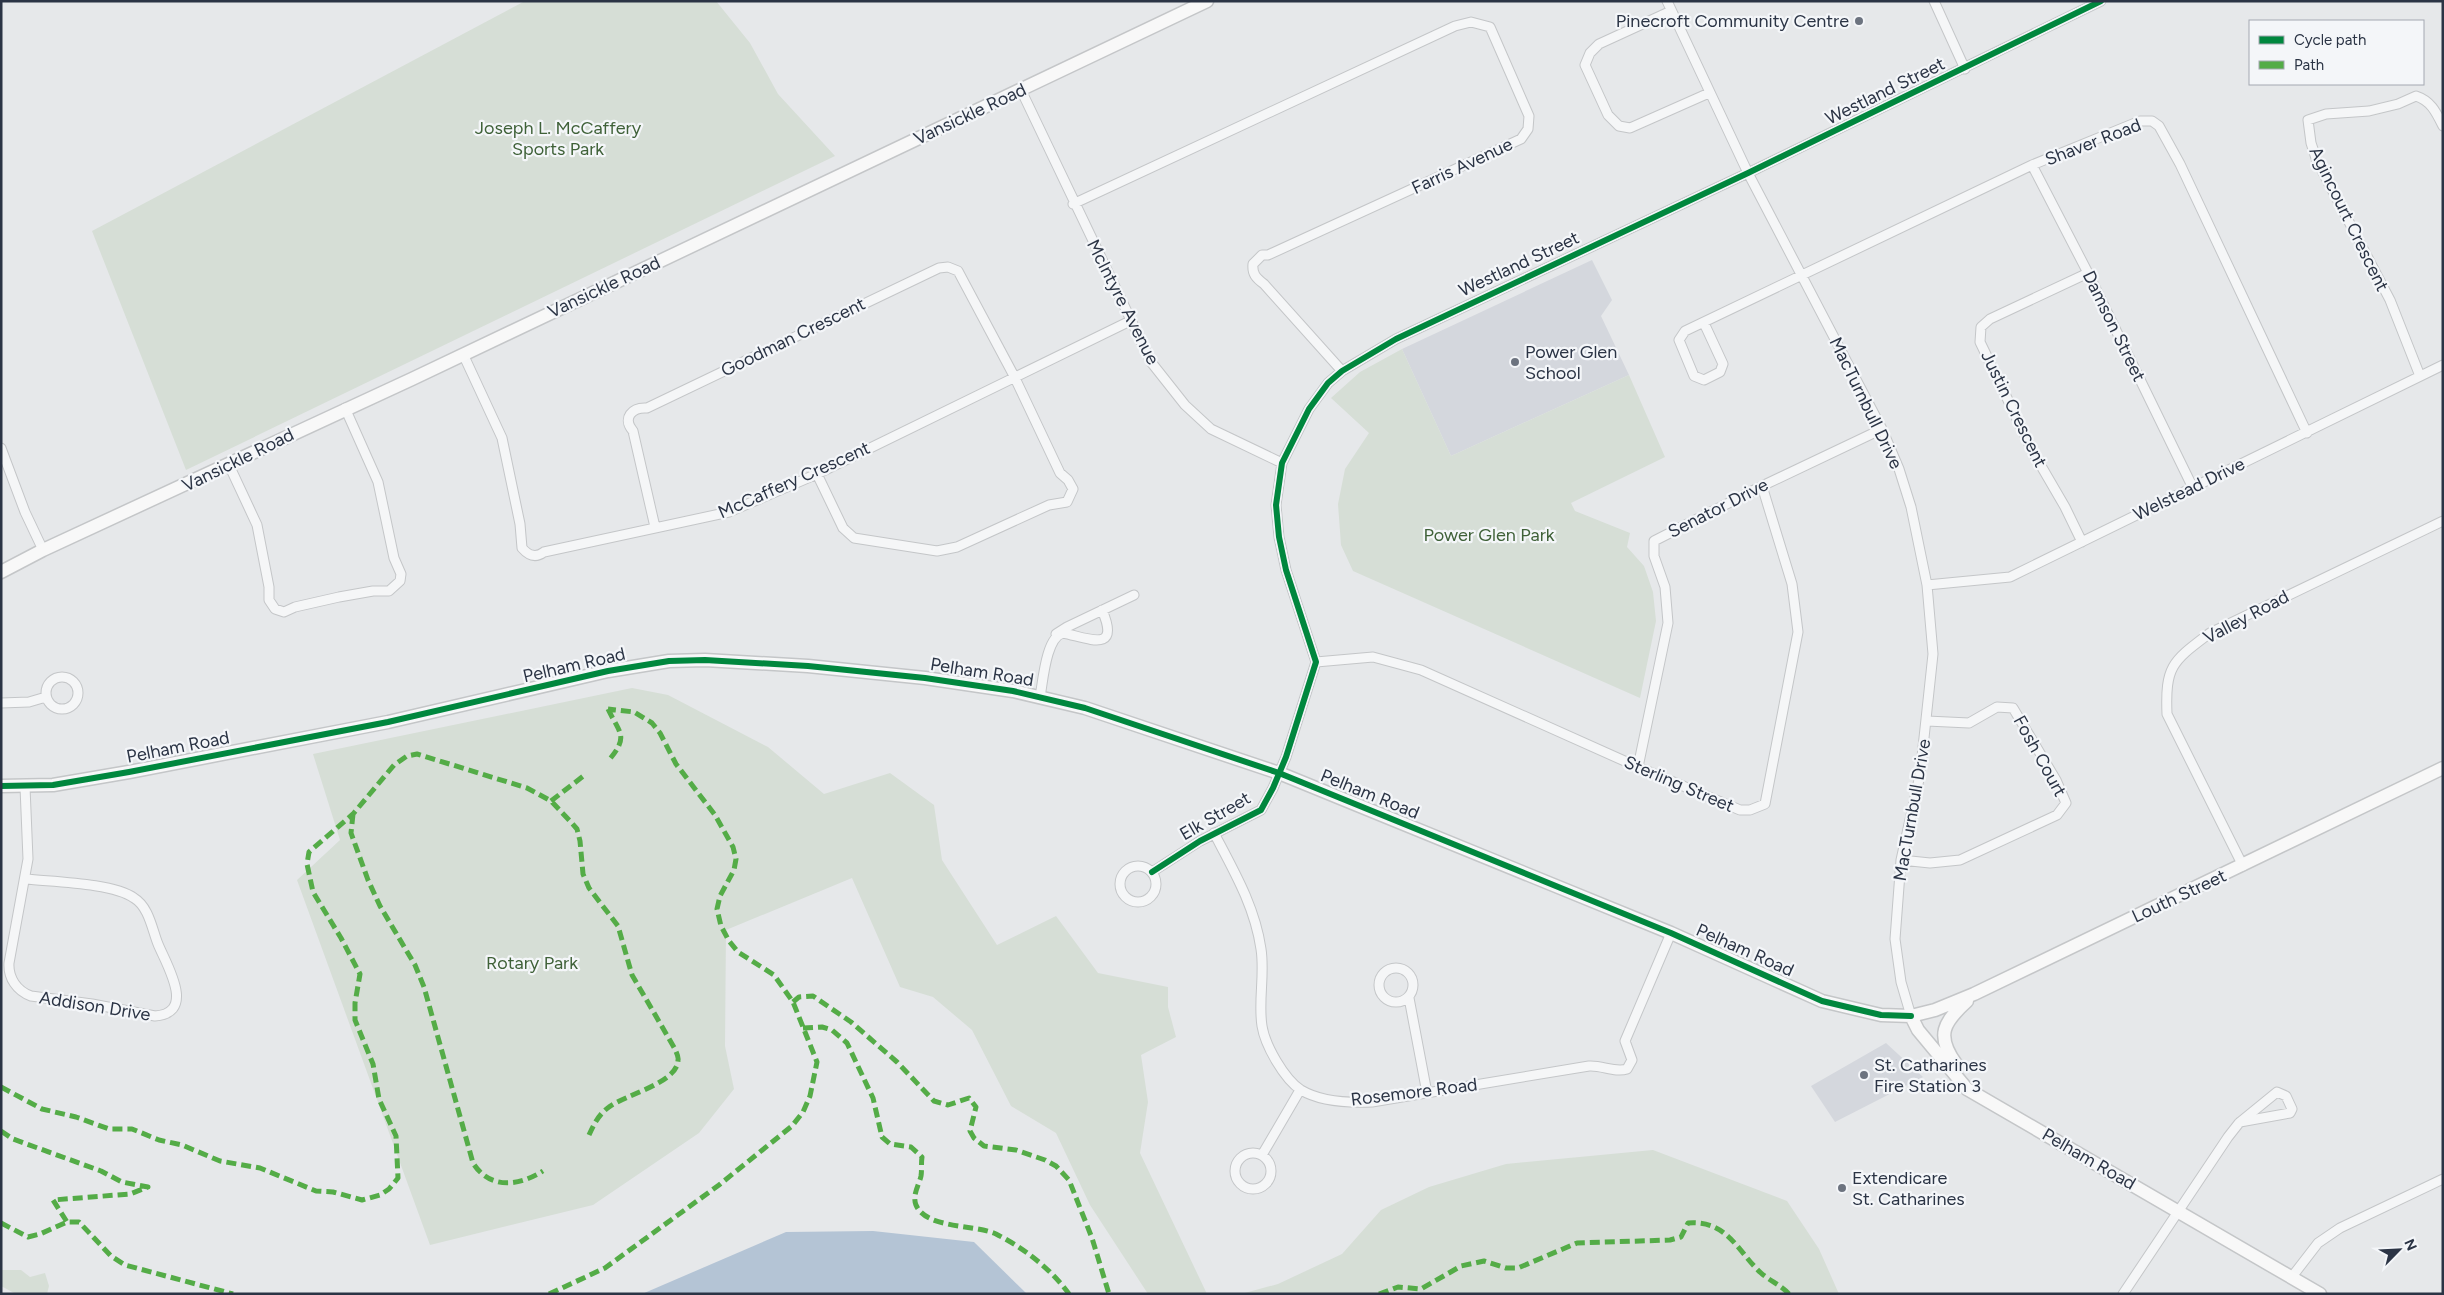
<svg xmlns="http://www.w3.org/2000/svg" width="2444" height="1295" font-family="Figtree,sans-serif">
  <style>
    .built { fill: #d4d7dd }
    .green { fill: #d6ded6 }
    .water { fill: #b4c4d5 }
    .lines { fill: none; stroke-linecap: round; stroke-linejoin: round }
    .street-casing { stroke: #c4c6c8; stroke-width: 11 }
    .secondary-casing { stroke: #c4c6c8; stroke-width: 15 }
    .street { stroke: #f5f6f7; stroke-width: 9 }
    .secondary { stroke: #f8f8f8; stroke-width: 12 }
    .quiet { stroke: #54ac47; stroke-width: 5; stroke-dasharray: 10 5; stroke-linecap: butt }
    .cycleway-casing { stroke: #f4f6f9; stroke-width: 9 }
    .cycleway { stroke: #00873e; stroke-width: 6 }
    .poi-dot { fill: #6c737f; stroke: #f4f6f9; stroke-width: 2 }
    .labels { text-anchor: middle; stroke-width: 4.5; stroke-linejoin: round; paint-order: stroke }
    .poi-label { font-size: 18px; fill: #2b3445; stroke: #f4f6f9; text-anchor: start }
    .street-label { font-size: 18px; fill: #2b3445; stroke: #f4f6f9 }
    .park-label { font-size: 18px; fill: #3f6138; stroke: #f4f6f9 }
  </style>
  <rect width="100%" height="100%" fill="#e6e8ea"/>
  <path class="built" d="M1592,260L1612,300L1601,316L1629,375L1451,456L1402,349Z
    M1886,1043L1923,1077L1835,1122L1811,1086Z"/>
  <path class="green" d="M525,1H716L750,43L778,94L835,156L186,470L92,231Z
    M1402,349L1451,456L1629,375L1665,457L1571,503L1575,511L1630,533L1627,547L1644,566L1653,592L1656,621L1640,698L1353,571L1341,545L1338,504L1345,469L1369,433L1331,398L1360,372Z
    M632,688L668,695L768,747L824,794L890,773L934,805L942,860L997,945L1056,916L1098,973L1168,987V1007L1176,1037L1141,1055L1148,1102L1140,1153L1207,1294H1148L1090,1205L1056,1133L1011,1106L972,1030L933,997L900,987L852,878L726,930L725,1046L734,1089L699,1133L593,1205L430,1245L297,880L340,840L313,754Z
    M1653,1150L1787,1201L1819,1249L1839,1294H1241L1278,1284L1342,1254L1381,1210L1429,1187L1506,1164Z
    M1,1270H21L30,1277L45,1273L49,1286L47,1294H16L1,1286Z"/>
  <path class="water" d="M873,1231L974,1242L1027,1294H642L786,1232Z"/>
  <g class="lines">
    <g class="street-casing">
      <path id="street" d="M1667,1L1748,173L1882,429L1899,469L1911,507L1927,585L1933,654L1920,775L1901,860L1895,939L1901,982L1911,1016
        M1934,1L1965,69
        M1671,11L1599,44L1590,53L1585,65L1608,115L1619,126L1630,128L1709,93
        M1021,90L1151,362L1185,405L1211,429L1282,463
        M2032,165L2088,273L2193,488
        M1073,204L1455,26L1471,22L1490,27L1529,116L1528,129L1521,139L1268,255H1262L1253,264C1252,274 1256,278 1264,284L1342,371
        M1704,323L1723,364L1720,372L1704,380L1694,376L1679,340L1685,331L2032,165L2140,121H2152L2159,126L2180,164L2307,433
        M463,354L502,438L520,524L522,548C529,556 536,558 544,552L729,512L817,474L1130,321
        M2420,376L2390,300L2317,161L2311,143L2308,120L2326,114L2369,111L2398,104L2416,96C2431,101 2436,112 2443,126
        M1,448L25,512L43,550
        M229,465L257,525L269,587V600L275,609L284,612L295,607L339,597L373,591H389L400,581L401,574L394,558L378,482L345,408
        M655,527L633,431C622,418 632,407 647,408L939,268L948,267L958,271L1014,376L1060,473L1068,480L1073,489L1067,502L1049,505L957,547L937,551L854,538L843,528L817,474
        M2082,542L2065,507L2033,452L1980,342L1981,327L1990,319L2088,273
        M1927,585L2010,577L2443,365
        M1056,634L1067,627L1134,595
        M1316,662L1373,657L1421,670L1638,767L1740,810H1750L1765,804L1798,632L1792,584L1762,486
        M46 693a16 16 0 1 1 32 0a16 16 0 1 1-32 0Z
        M1040,697C1043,681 1046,637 1063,633C1088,638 1121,654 1102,610
        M1,703L29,702L46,697
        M1638,767L1668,623L1665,587L1654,556V541L1762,486L1882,429
        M25,787L28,859L9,963C8,978 17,991 31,996L92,1004L155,1016C197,1013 166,964 158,944C152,929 149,907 134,898C113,883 53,882 26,879
        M1214,833C1234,871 1255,907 1261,949C1265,975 1258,1001 1262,1026C1265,1045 1284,1079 1301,1090C1321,1102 1350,1103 1372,1102L1589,1066C1602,1065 1615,1073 1627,1069L1632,1060L1625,1041L1671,933
        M1901,860L1930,863L1960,860L2057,815L2066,803L2056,780L2013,708L1997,707L1969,723L1927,721
        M1120 884a18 18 0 1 1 36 0a18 18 0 1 1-36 0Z
        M2243,866L2167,714C2165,665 2173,661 2210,633L2443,521
        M1152,872L1200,841L1261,810L1273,788L1286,757L1316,662L1286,570L1279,537L1276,505L1282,463L1309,409L1328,383L1342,371L1396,339L1748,173L2101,1
        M1379 985a17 17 0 1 1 34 0a17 17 0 1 1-34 0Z
        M1409,998L1427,1093
        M1235 1171a18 18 0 1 1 36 0a18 18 0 1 1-36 0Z
        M1262,1155L1300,1090
        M2291,1278L2318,1243L2340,1228L2443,1179
        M2123,1294L2228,1137L2239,1123L2277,1092L2286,1096L2292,1109L2290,1113L2240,1122"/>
    </g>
    <g class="secondary-casing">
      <path id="secondary" d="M1,572L43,550L412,379L1207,1
        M1,786L53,785L129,772L388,722L608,671L669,661L705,660L808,666L925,678L1013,691L1085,708L1279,773L1671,933L1822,1001L1881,1015L1911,1016L1935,1010L1974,994L2443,768
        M1911,1016L1918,1030L1967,1089L2320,1294
        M1956,1064C1935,1035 1944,1022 1967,1001"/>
    </g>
    <use href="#street" class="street"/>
    <use href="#secondary" class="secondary"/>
    <path class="quiet" d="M608,709C620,734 629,736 609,760
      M551,801L586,774
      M353,814L351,833L368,880L380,906L415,965L424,987L473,1163C490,1190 519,1186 543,1171
      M793,1002L799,997L813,996L851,1022L897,1062L934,1101L948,1105L969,1098L976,1107L970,1131L974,1138L984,1146L1016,1150L1045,1160L1056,1166L1069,1180L1092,1238L1109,1294
      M803,1028L822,1027L832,1030L847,1043L873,1098L882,1137L890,1144L911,1147L922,1157C921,1163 922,1170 921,1176C919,1185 912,1195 916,1205C926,1229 974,1224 996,1234C1024,1248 1051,1269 1069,1294
      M1,1087L42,1109L76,1117L109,1129H132L159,1140L182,1145L220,1161L260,1168L316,1191L333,1192L362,1200L380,1195L389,1189L398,1178L396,1136L379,1099L373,1064L355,1020V1003L360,974L341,938L313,892L307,864L309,852L353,814L394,765L407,756L417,754L527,788L551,801L570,821L577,829L580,841L583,874L589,888L618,926L632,975L675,1049C676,1052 679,1057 678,1060C678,1083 624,1095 609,1107C599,1114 594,1124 589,1135
      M1,1131L13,1139L101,1171L122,1182L148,1187L130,1194L53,1200L67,1222
      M1,1223L28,1237L40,1234L67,1222H79L111,1256L125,1265L233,1294
      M549,1294L605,1268L719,1185L792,1126L803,1112L810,1096L817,1062L793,1002L774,975L738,952L729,941L721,926L717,909L720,896L734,870L736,859L733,847L715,815L676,764L660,733L652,723L634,712L608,709
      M1379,1294L1398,1287L1421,1289L1461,1266L1484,1261L1506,1268H1518L1577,1243L1670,1240L1681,1237L1688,1223C1728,1220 1737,1251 1761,1273C1770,1281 1781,1285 1789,1294"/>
    <g class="cycleway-casing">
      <path id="cycleway" d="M1,786L53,785L129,772L388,722L608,671L669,661L705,660L808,666L925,678L1013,691L1085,708L1279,773L1671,933L1822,1001L1881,1015L1911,1016
        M1152,872L1200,841L1261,810L1273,788L1286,757L1316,662L1286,570L1279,537L1276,505L1282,463L1309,409L1328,383L1342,371L1396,339L1748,173L2101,1"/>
    </g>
    <use href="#cycleway" class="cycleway"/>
  </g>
  <g class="poi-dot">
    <circle cx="1859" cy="21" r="5"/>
    <circle cx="1515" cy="362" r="5"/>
    <circle cx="1864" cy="1075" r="5"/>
    <circle cx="1842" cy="1188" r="5"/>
  </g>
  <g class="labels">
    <g class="poi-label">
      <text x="1849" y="27" text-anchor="end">Pinecroft Community Centre</text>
      <text x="1525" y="358">Power Glen<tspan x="1525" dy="21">School</tspan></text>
      <text x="1874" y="1071">St. Catharines<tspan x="1874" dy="21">Fire Station 3</tspan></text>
      <text x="1852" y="1184">Extendicare<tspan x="1852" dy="21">St. Catharines</tspan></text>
    </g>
    <g class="street-label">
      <text transform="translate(1885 91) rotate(-26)" y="6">Westland Street</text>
      <text transform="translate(970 114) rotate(-25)" y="6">Vansickle Road</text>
      <text transform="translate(2093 142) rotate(-21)" y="6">Shaver Road</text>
      <text transform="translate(1462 166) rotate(-25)" y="6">Farris Avenue</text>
      <text transform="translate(2349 219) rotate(64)" y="6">Agincourt Crescent</text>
      <text transform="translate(1519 264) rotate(-25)" y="6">Westland Street</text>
      <text transform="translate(604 287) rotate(-25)" y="6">Vansickle Road</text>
      <text transform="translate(1123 302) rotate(63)" y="6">McIntyre Avenue</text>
      <text transform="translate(2114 326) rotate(64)" y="6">Damson Street</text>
      <text transform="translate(793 337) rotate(-26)" y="6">Goodman Crescent</text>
      <text transform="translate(1866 403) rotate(64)" y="6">MacTurnbull Drive</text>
      <text transform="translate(2014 409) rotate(64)" y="6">Justin Crescent</text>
      <text transform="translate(238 460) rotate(-26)" y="6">Vansickle Road</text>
      <text transform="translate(794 480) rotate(-24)" y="6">McCaffery Crescent</text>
      <text transform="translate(2189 489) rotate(-26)" y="6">Welstead Drive</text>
      <text transform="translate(1718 508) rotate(-27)" y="6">Senator Drive</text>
      <text transform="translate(2246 617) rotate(-28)" y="6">Valley Road</text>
      <text transform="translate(574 665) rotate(-13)" y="6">Pelham Road</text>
      <text transform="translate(982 672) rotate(9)" y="6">Pelham Road</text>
      <text transform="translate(178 747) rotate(-11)" y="6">Pelham Road</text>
      <text transform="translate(2040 756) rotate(61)" y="6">Fosh Court</text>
      <text transform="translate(1679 784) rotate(23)" y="6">Sterling Street</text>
      <text transform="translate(1370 794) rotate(22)" y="6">Pelham Road</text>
      <text transform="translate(1912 810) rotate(-80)" y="6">MacTurnbull Drive</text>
      <text transform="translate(1215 816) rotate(-30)" y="6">Elk Street</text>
      <text transform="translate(2179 896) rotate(-25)" y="6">Louth Street</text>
      <text transform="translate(1745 950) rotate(24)" y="6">Pelham Road</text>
      <text transform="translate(95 1006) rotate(9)" y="6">Addison Drive</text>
      <text transform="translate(1414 1092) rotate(-7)" y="6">Rosemore Road</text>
      <text transform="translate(2089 1159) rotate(30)" y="6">Pelham Road</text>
    </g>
    <g class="park-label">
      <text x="558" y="134">Joseph L. McCaffery<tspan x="558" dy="21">Sports Park</tspan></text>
      <text x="1489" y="541">Power Glen Park</text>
      <text x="532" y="969">Rotary Park</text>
    </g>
  </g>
  <rect width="2444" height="1295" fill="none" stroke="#2b3445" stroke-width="5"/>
  <rect x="2249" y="20" width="175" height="65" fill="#f4f6f9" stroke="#a4a8b1"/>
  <rect x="2259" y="36" width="25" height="8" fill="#00873e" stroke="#a4a8b1"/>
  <text x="2294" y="45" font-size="15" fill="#2b3445">Cycle path</text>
  <rect x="2259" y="61" width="25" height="8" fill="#54ac47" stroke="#a4a8b1"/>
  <text x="2294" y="70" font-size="15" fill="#2b3445">Path</text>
  <g transform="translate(2399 1250) rotate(66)" stroke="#f4f6f9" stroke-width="4" paint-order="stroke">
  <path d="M0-4L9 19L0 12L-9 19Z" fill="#2b3445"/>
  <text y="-8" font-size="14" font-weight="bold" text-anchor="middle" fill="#2b3445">N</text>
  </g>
</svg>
